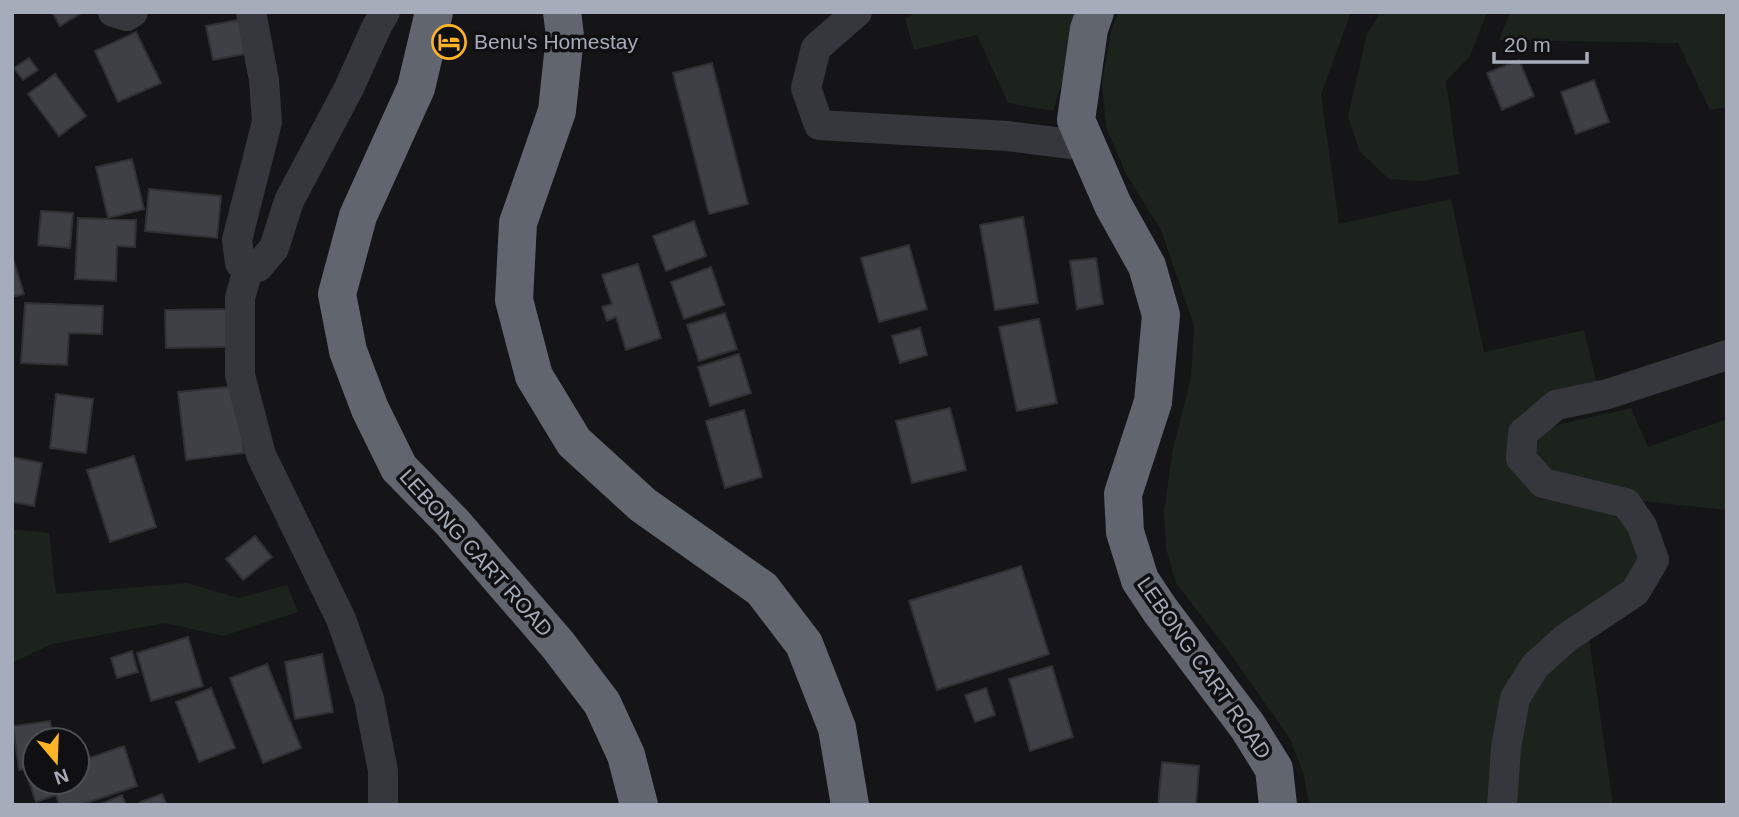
<svg xmlns="http://www.w3.org/2000/svg" width="1739" height="817" font-family="Helvetica,sans-serif">
  <style>
    .green { fill: #1b231c }
    .building { fill: #3f4045; stroke: #2f2f34; stroke-width: 2 }
    .lines { fill: none; stroke-linecap: round; stroke-linejoin: round }
    .minor { stroke: #36373d; stroke-width: 30 }
    .highway { stroke: #61656e; stroke-width: 38 }
    .labels { text-anchor: middle; stroke-width: 7; stroke-linejoin: round; paint-order: stroke }
    .poi-label { font-size: 21px; fill: #a6acb9; stroke: #101013; text-anchor: start }
    .street-label { font-size: 21px; fill: #a6acb9; stroke: #101013 }
  </style>
  <rect width="100%" height="100%" fill="#151518"/>
  <path class="green" d="M916,12H1084L1053,111L1008,103L977,35L914,50L905,19Z
    M1118,12H1351L1321,95L1339,224L1451,199L1484,352L1584,330L1598,388L1515,460L1623,509L1649,559L1632,591L1524,666L1492,805H1309L1304,775L1290,739L1230,653L1176,583L1166,548L1164,511L1173,449L1191,378L1194,325L1161,230L1126,174L1106,127L1102,83L1111,32Z
    M1381,12H1487L1470,56L1446,81L1459,174L1422,181L1389,179L1360,152L1348,116L1367,34Z
    M1510,12H1727V107L1710,110L1678,43L1499,40Z
    M1631,408L1648,447L1727,419V510L1631,500L1546,478L1534,456L1542,430L1561,424Z
    M12,529L49,533L56,594L187,583L238,598L287,585L298,612L223,636L165,623L52,644L12,663Z
    M1588,632L1613,805H1512L1522,698Z"/>
  <path class="building" d="M52,12H83L60,26Z
    M243,19L250,53L213,60L206,26Z
    M136,32L161,83L118,102L95,51Z
    M29,58L38,70L23,80L14,68Z
    M1519,60L1534,96L1502,110L1487,73Z
    M712,63L748,204L709,214L673,73Z
    M55,74L86,116L59,136L28,94Z
    M1594,80L1609,122L1576,134L1561,92Z
    M132,159L144,209L108,218L96,167Z
    M149,189L221,196L217,238L145,231Z
    M41,211L73,213L70,248L38,245Z
    M1023,217L1038,303L995,310L980,225Z
    M78,218L136,220L135,247L117,246L116,281L75,279Z
    M694,221L706,256L666,271L653,236Z
    M909,245L927,309L879,322L861,258Z
    M12,255L24,294L12,297Z
    M1096,258L1103,304L1077,309L1070,261Z
    M638,264L661,338L626,350L616,317L607,321L602,307L612,304L602,275Z
    M711,267L724,305L684,319L671,282Z
    M25,303L103,306L102,334L69,333L67,365L21,363Z
    M226,309L227,347L166,348L165,310Z
    M725,313L737,349L699,361L687,325Z
    M1039,319L1057,403L1017,411L999,327Z
    M920,328L927,355L900,363L892,336Z
    M739,354L751,393L710,406L698,367Z
    M236,386L244,453L186,460L178,392Z
    M56,394L93,399L86,453L50,448Z
    M950,408L966,470L912,483L896,421Z
    M744,410L762,477L725,488L706,421Z
    M134,456L156,527L110,542L87,470Z
    M12,457L42,463L34,506L12,502Z
    M255,536L272,557L243,580L226,559Z
    M1021,566L1049,654L937,690L909,601Z
    M188,637L203,686L151,701L137,653Z
    M132,651L138,672L117,678L111,658Z
    M322,654L333,712L295,719L285,662Z
    M267,664L301,748L263,763L230,678Z
    M1052,666L1073,737L1030,751L1009,679Z
    M211,688L235,748L199,762L176,702Z
    M986,688L995,715L975,722L965,695Z
    M50,721L53,740H35V768L19,770L13,726Z
    M124,746L137,786L80,805H59L56,795L36,802L28,779L35,776V782H77V762Z
    M1162,762L1199,766L1196,805H1158Z
    M162,794L167,805H141L140,802Z
    M122,795L126,805H98Z"/>
  <g class="lines">
    <path class="minor" d="M113,12L127,16L133,12
      M251,12L264,80L267,122L237,240L240,263L248,269L258,267L274,248L289,201L349,88L376,28L385,12
      M857,12L816,48L806,88L819,125L1007,136L1087,146
      M248,269L240,298V375L261,455L341,619L369,699L383,771V805
      M1502,805L1506,748L1515,698L1535,666L1566,638L1635,592L1654,560L1642,526L1626,503L1543,483L1521,458L1523,433L1556,405L1608,394L1727,355"/>
    <path class="highway" d="M434,12L416,88L358,216L337,294L348,351L370,409L399,468L452,522L508,587L558,645L602,703L626,755L639,805
      M562,12L565,36L557,111L518,223L514,300L534,376L574,442L643,505L762,589L804,644L837,728L850,805
      M1095,12L1089,29L1076,120L1113,205L1147,266L1161,315L1153,402L1123,494L1125,532L1140,580L1160,610L1248,727L1274,769L1278,805"/>
  </g>
  <defs>
    <g id="hotel-ring" transform="scale(1.75)"><circle r="9.5" fill="#101013" stroke="#ffb426" stroke-width="1.5"/><path d="M-6-4.5h1.5V1H6V5H4.5V3h-9V5H-6ZM-4 0a1.8 1.8 0 1 1 3.6 0ZM.5 0V-2.5h3Q6-2.5 6 0Z" fill="#ffb426"/></g>
  </defs>
  <g fill-rule="evenodd">
    <use href="#hotel-ring" x="449" y="42"/>
  </g>
  <g class="labels">
    <g class="poi-label">
      <text x="474" y="49">Benu's Homestay</text>
    </g>
    <g class="street-label">
      <text transform="translate(476 553) rotate(48)" y="7">LEBONG CART ROAD</text>
      <text transform="translate(1204 668) rotate(55)" y="7">LEBONG CART ROAD</text>
    </g>
  </g>
  <rect width="1739" height="817" fill="none" stroke="#a6acb9" stroke-width="28"/>
  <g transform="translate(56 761) rotate(161)"><circle r="33" fill="#101013" stroke="#4c4e55" stroke-width="2"/>
  <path d="M0-5L12 26L0 18L-12 26Z" fill="#ffb426"/>
  <text y="-10" font-size="19" font-weight="bold" text-anchor="middle" fill="#a6acb9">N</text>
  </g>
  <path d="M1494 52v10h93v-10" fill="none" stroke="#a6acb9" stroke-width="3.5"/>
  <text x="1504" y="52" font-size="21" fill="#a6acb9" stroke="#101013" stroke-width="5" paint-order="stroke">20 m</text>
</svg>
